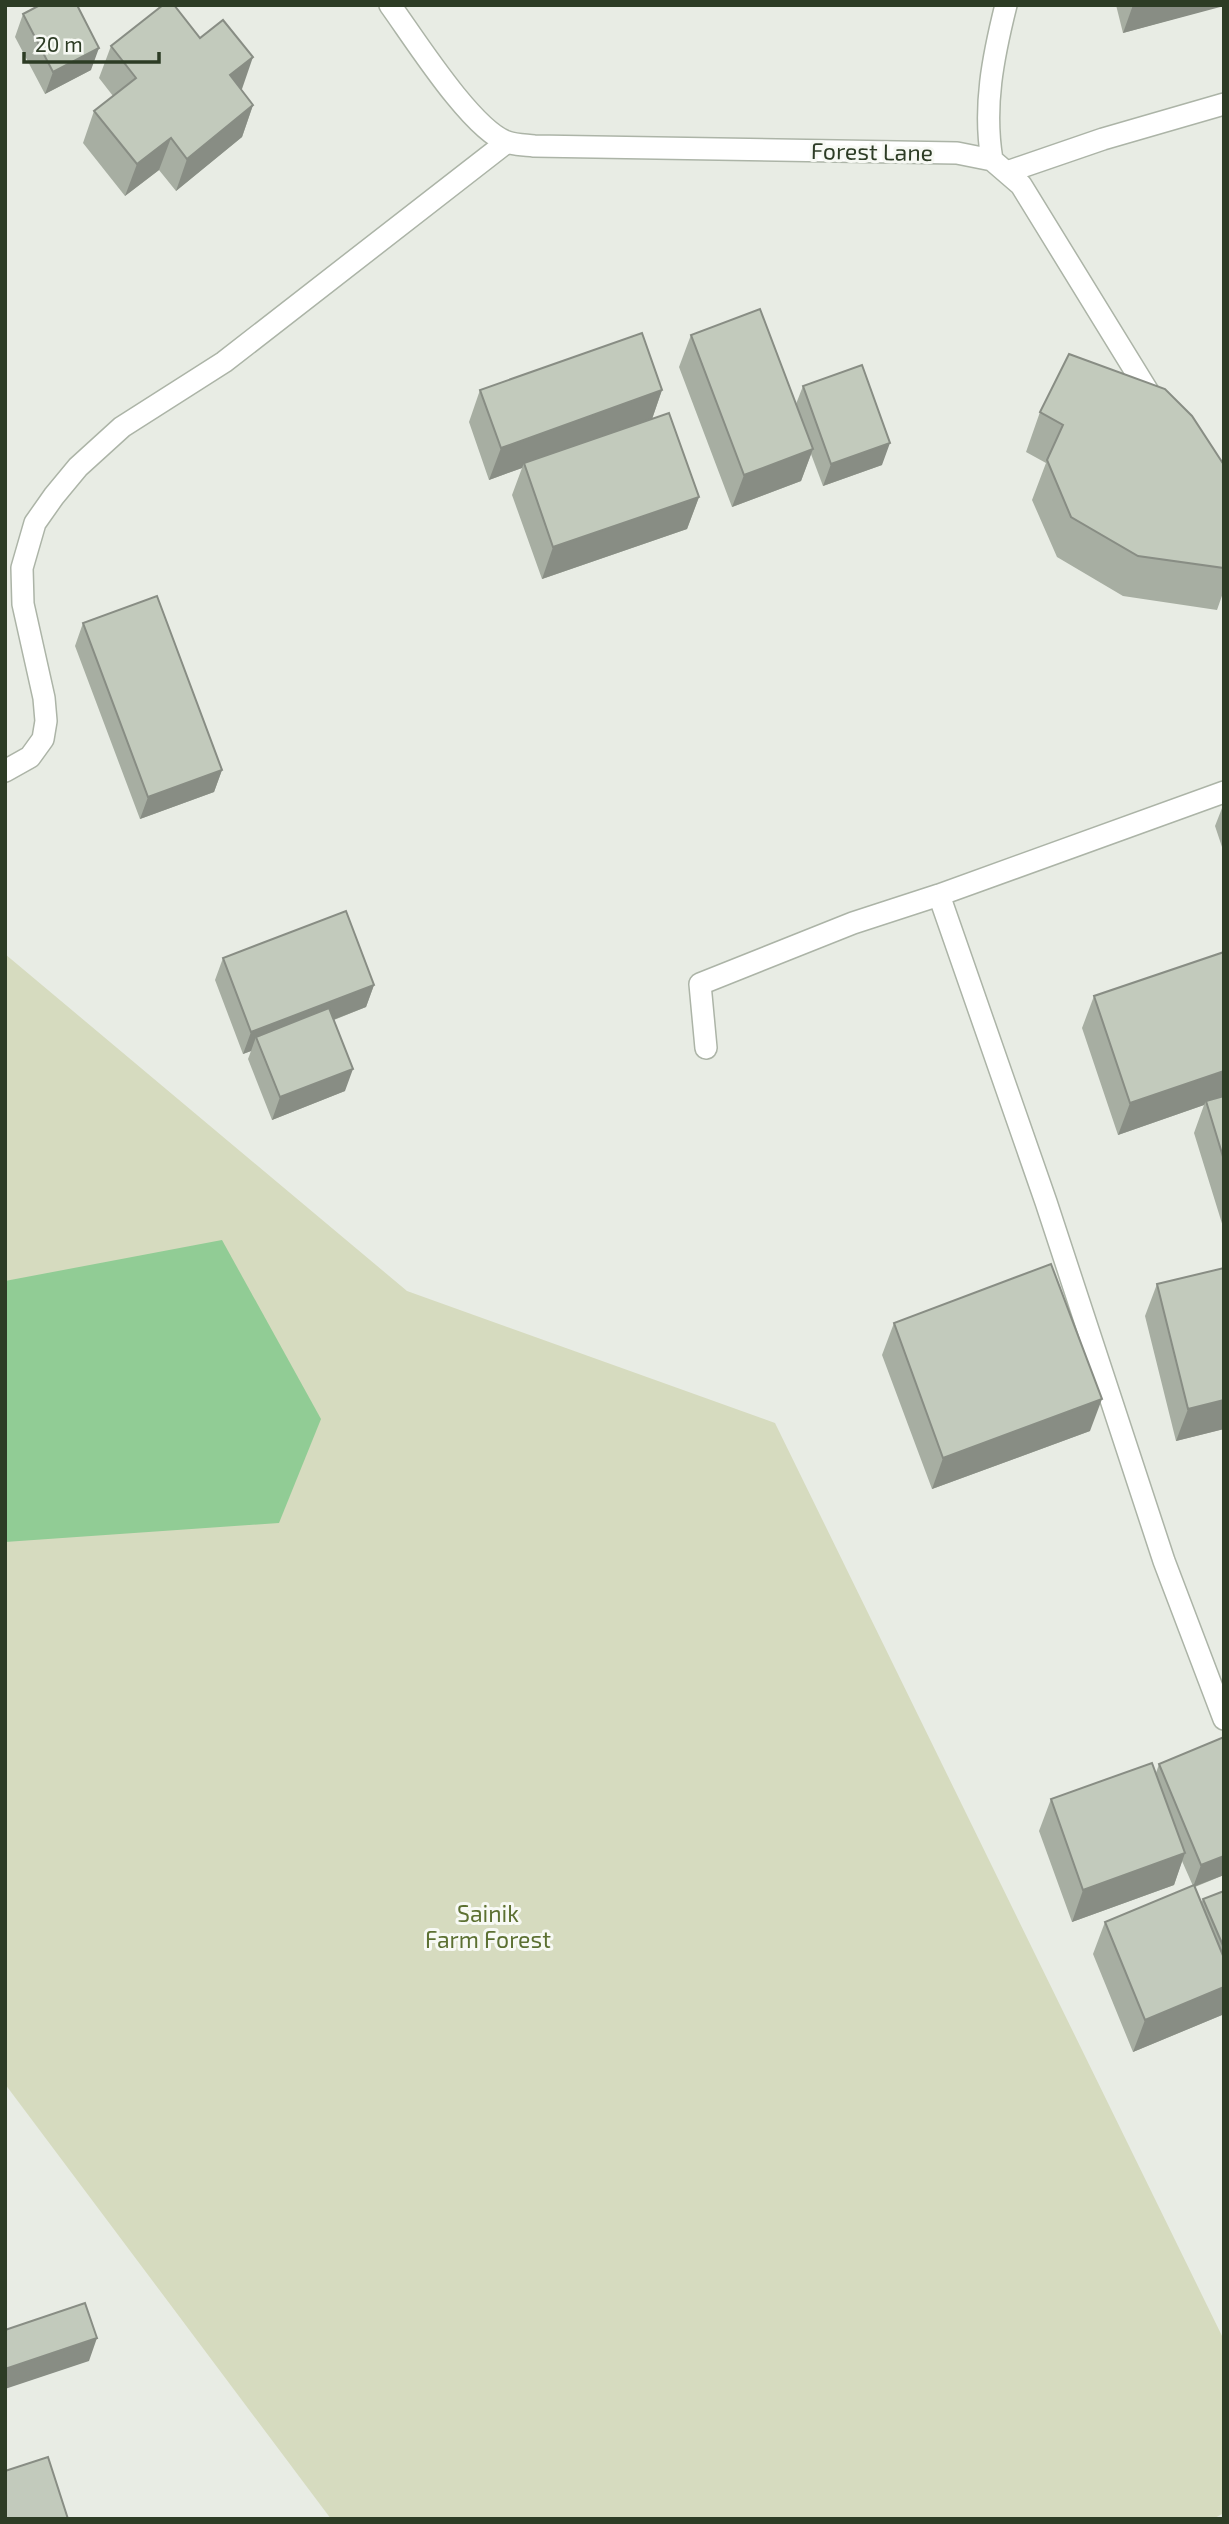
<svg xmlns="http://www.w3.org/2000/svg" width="1229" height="2524" font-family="'Exo 2',sans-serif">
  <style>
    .green { fill: #d6dbbf }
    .water { fill: #91cc95 }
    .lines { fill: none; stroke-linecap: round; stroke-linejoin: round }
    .minor-casing { stroke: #acb4a7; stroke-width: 24 }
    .minor { stroke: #fff; stroke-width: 21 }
    .wall { fill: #a7aea2 }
    .shaded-wall { fill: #888d84 }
    .building { fill: #c2cabc; stroke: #888d84; stroke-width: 2 }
    .labels { text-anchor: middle; stroke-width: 6; stroke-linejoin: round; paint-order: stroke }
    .street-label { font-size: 23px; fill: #2d3c25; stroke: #f7f9f4 }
    .park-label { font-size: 23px; fill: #5c7032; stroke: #f7f9f4 }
  </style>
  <rect width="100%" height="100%" fill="#e8ece4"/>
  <path class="green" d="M5,954L407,1291L775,1423L1224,2340V2513L1213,2519H331L5,2084Z"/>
  <path class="water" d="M222,1240L321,1419L279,1523L5,1542V1281Z"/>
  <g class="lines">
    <g class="minor-casing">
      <path id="minor" d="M390,5C414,38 471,129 507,142C515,145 526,145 534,146L957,153L992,160L1021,185L1155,403
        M992,160C983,107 993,57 1006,5
        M1007,172L1103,139L1224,104
        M5,771L30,757L43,739L46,721L44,698L23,604L22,568L35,523L54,496L78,467L122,427L224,362L507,142
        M1224,792L939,895L1046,1202L1164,1561L1224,1719
        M706,1048L700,984L853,923L939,895"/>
    </g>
    <use href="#minor" class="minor"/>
  </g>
  <path class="wall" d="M1116,5H1224L1123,33Z
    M23,14L91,70L45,94L15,37Z
    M111,46L242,89H241L253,105L242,137L176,191L159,170L125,196L83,143L94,111L113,96L99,78Z
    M691,335L796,404L803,386L882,465L823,486L811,454L801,481L732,507L679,367Z
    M480,390H662L652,419L699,497L687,529L542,579L512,495L522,468L489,480L469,422Z
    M1040,412L1224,465V590L1217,610L1123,596L1057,557L1032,500L1046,463L1026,452Z
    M83,623L222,770L214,792L140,819L75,646Z
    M1224,803V853L1215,826Z
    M1224,952V1230L1194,1133L1204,1105L1118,1135L1082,1028L1094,996Z
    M223,958L374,985L366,1007L334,1020L345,1091L272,1120L248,1059L251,1051L243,1054L215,980Z
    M1157,1284L1224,1429L1176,1441L1145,1316Z
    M894,1323L1090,1431L932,1489L882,1355Z
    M1159,1764L1224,1875L1195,1887L1201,1904L1203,1899L1224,1891V2010L1222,2015L1133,2052L1093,1954L1105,1922L1193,1886L1182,1861L1174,1885L1072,1922L1039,1831L1051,1799L1156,1773Z"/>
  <path class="shaded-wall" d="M1133,5H1224V6L1123,33Z
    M99,48L91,70L45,94L53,72Z
    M253,57L242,89L218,107L230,75Z
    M253,105L242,137L176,191L187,159Z
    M171,138L159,170L125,196L137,164Z
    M662,390L651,422L524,463L522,468L489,480L501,448Z
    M890,443L882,465L823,486L831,464Z
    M813,449L801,481L732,507L744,475Z
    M699,497L687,529L542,579L553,547Z
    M222,770L214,792L140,819L148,797Z
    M374,985L366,1007L261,1048L256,1037L251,1051L243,1054L251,1032Z
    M353,1069L345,1091L272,1120L280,1097Z
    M1224,1071V1099L1206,1101L1204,1105L1118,1135L1130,1103Z
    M1102,1399L1090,1431L932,1489L943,1458Z
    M1224,1400V1429L1176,1441L1188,1409Z
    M1185,1853L1174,1885L1072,1922L1083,1890Z
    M1224,1856V1875L1193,1887L1201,1865Z
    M1224,1987V2010L1222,2015L1133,2052L1145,2020Z
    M97,2338L89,2361L5,2389V2369Z"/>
  <path class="building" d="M40,5H77L99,48L53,72L23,14Z
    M163,5H174L200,38L223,20L253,57L230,75L253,105L187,159L171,138L137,164L94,111L136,78L111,46Z
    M760,309L813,449L744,475L691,335Z
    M642,333L662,390L501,448L480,390Z
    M1069,354L1165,389L1192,416L1224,465V568L1138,556L1071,517L1047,460L1063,425L1040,412Z
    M862,365L890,443L831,464L803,386Z
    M669,413L699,497L553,547L524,463Z
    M157,596L222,770L148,797L83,623Z
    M346,911L374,985L251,1032L223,958Z
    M1224,952V1071L1130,1103L1094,996Z
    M329,1008L353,1069L280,1097L256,1037Z
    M1224,1096V1160L1206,1101Z
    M1051,1264L1102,1399L943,1458L894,1323Z
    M1224,1268V1400L1188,1409L1157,1284Z
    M1224,1737V1856L1201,1865L1159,1764Z
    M1152,1763L1185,1853L1083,1890L1051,1799Z
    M1194,1885L1224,1958V1987L1145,2020L1105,1922Z
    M1224,1891V1948L1203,1899Z
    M85,2303L97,2338L5,2369V2330Z
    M48,2457L68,2519H5V2471Z"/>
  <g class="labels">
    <g class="street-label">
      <text transform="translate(872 152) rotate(1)" y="8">Forest Lane</text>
    </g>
    <g class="park-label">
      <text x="488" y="1922">Sainik<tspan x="488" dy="26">Farm Forest</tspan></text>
    </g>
  </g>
  <rect width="1229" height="2524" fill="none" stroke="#2d3c25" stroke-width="14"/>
  <path d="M24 52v10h135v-10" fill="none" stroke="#2d3c25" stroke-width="3.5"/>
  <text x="35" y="52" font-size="21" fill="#2d3c25" stroke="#f7f9f4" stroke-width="5" paint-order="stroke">20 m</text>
</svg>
